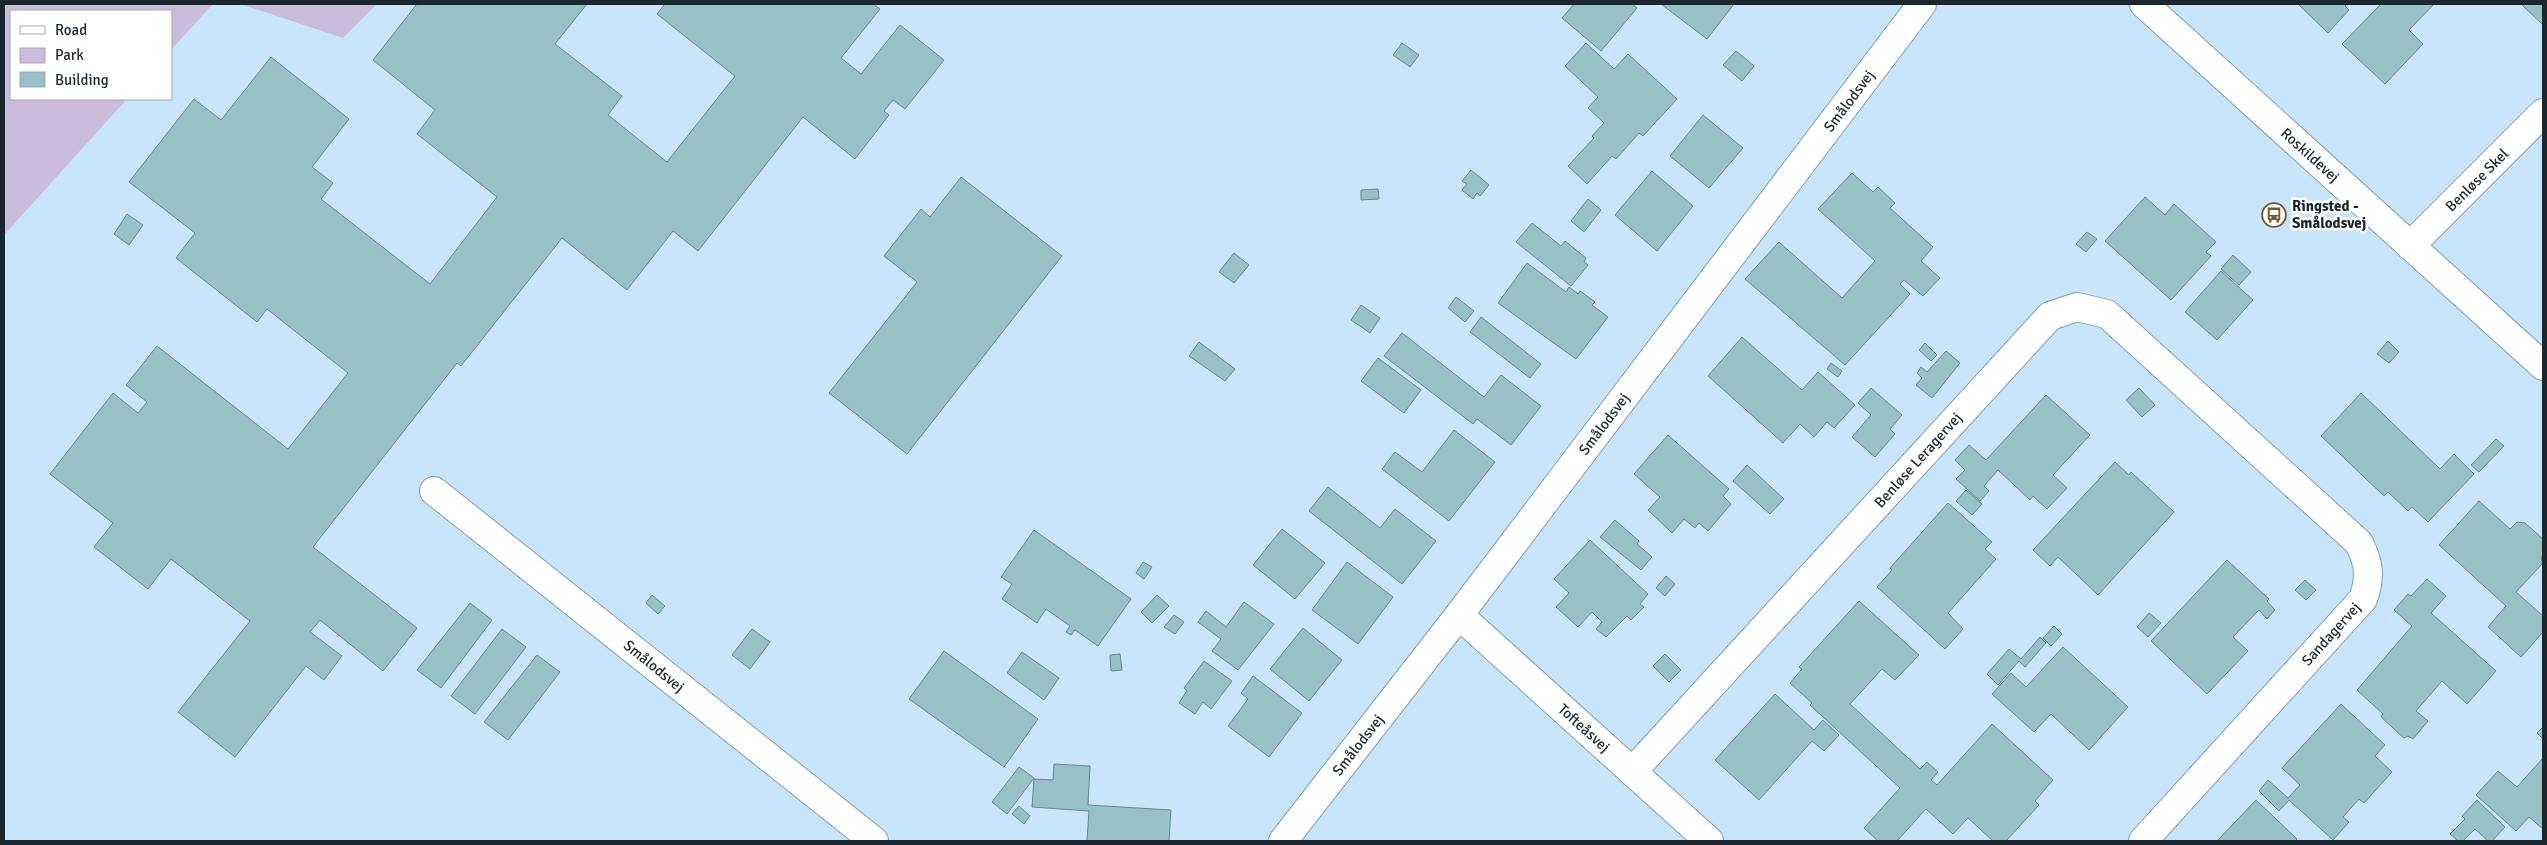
<svg xmlns="http://www.w3.org/2000/svg" width="2547" height="845" font-family="Signika,sans-serif">
  <style>
    .green { fill: #ccbcdc }
    .building { fill: #98c0c7; stroke: #61878e }
    .lines { fill: none; stroke-linecap: round; stroke-linejoin: round }
    .minor-casing { stroke: #829db2; stroke-width: 30 }
    .minor { stroke: #fff; stroke-width: 28 }
    .labels { text-anchor: middle; stroke-width: 5; stroke-linejoin: round; paint-order: stroke }
    .street-label { font-size: 15px; fill: #1b262e; stroke: #fff }
    .poi-label { font-size: 15px; font-weight: bold; fill: #1b262e; stroke: #fff; text-anchor: start }
  </style>
  <rect width="100%" height="100%" fill="#c9e5fc"/>
  <path class="green" d="M4,4H213L171,50V11H11V99H127L4,235Z
    M240,4H377L343,38Z"/>
  <path class="building" d="M417,4H587L555,44L622,96L608,115L667,162L735,76L657,14L665,4H873L880,9L841,58L861,74L900,25L944,60L905,109L893,100L884,111L889,115L855,159L803,117L698,251L673,231L627,290L562,238L461,366L457,363L313,547L417,628L383,671L320,620L310,632L342,656L324,680L306,666L235,757L178,712L250,621L171,559L148,589L94,547L113,523L50,474L113,393L138,413L147,402L126,385L157,346L288,449L348,373L267,309L257,322L176,258L195,233L129,182L194,99L221,120L271,57L349,119L312,167L333,183L321,199L430,284L497,197L417,134L435,110L373,60Z
    M1574,4H1632L1637,8L1601,51L1562,18Z
    M1661,4H1734L1707,39Z
    M2298,4H2347L2345,6L2349,10L2328,33Z
    M2381,4H2434L2409,30L2423,44L2385,84L2342,44Z
    M2521,4H2543V25Z
    M1402,43L1419,55L1410,67L1393,55Z
    M1586,43L1614,69L1628,54L1677,99L1643,136L1639,133L1616,159L1612,156L1587,184L1568,166L1594,138L1592,136L1604,123L1588,108L1598,97L1565,66Z
    M1736,51L1754,66L1742,81L1723,65Z
    M1703,115L1743,148L1709,188L1670,156Z
    M1471,170L1489,185L1480,196L1477,193L1473,199L1462,190L1467,184L1462,181Z
    M1652,171L1693,206L1657,251L1615,215Z
    M1852,173L1873,192L1878,187L1895,203L1890,208L1933,247L1921,261L1940,278L1923,296L1904,280L1900,284L1910,294L1845,365L1745,279L1779,242L1842,298L1875,261L1818,209Z
    M961,177L1062,256L907,454L829,393L917,282L884,256L921,209L930,217Z
    M1378,189L1379,199L1361,200V190Z
    M2145,197L2165,215L2174,204L2216,242L2206,252L2211,256L2171,300L2105,241Z
    M1588,199L1601,210L1584,232L1571,221Z
    M127,214L143,225L129,245L114,234Z
    M1532,223L1561,246L1565,241L1586,258L1584,262L1588,265L1571,286L1516,242Z
    M2087,232L2097,239L2086,252L2076,244Z
    M1234,253L1249,265L1234,283L1219,272Z
    M2233,255L2251,272L2239,285L2221,269Z
    M1527,263L1566,292L1569,287L1578,294L1580,291L1595,302L1592,305L1608,317L1576,359L1498,303Z
    M2221,271L2253,300L2217,340L2185,312Z
    M1456,297L1474,311L1465,322L1448,308Z
    M1361,305L1380,318L1370,333L1351,320Z
    M1481,317L1541,364L1530,378L1470,332Z
    M1402,333L1484,397L1501,375L1541,406L1511,445L1477,419L1473,424L1384,356Z
    M1742,337L1802,390L1818,372L1855,405L1834,428L1827,422L1814,437L1800,424L1783,443L1708,376Z
    M2388,341L2399,352L2389,363L2377,354Z
    M1199,342L1235,369L1225,381L1189,356Z
    M1925,343L1937,355L1931,361L1919,350Z
    M1946,351L1960,363L1932,398L1916,385L1922,378L1917,373L1921,367L1927,372Z
    M1378,358L1421,390L1404,413L1361,381Z
    M1831,363L1842,371L1838,377L1827,369Z
    M1871,388L1902,415L1890,429L1895,434L1875,457L1852,437L1871,415L1858,403Z
    M2139,388L2155,405L2142,417L2126,400Z
    M2361,393L2440,469L2454,454L2474,474L2428,522L2412,507L2408,511L2388,492L2384,496L2321,436Z
    M2046,395L2090,435L2053,475L2067,488L2047,509L2033,496L2030,500L1998,470L1984,486L1989,491L1980,501L1956,479L1965,470L1955,460L1969,445L1986,460Z
    M1454,430L1495,462L1449,521L1382,469L1395,452L1422,472Z
    M1668,435L1729,489L1723,496L1731,504L1708,531L1699,523L1695,528L1684,519L1672,533L1648,510L1660,497L1634,474Z
    M2496,439L2504,446L2479,472L2471,465Z
    M2115,462L2129,475L2131,472L2174,512L2098,595L2058,557L2050,566L2033,550Z
    M1747,465L1784,499L1770,514L1733,481Z
    M1328,487L1380,528L1395,509L1436,541L1402,584L1309,511Z
    M1966,490L1982,504L1972,515L1956,501Z
    M2479,501L2510,529L2517,522L2525,523L2543,539V555L2541,558L2543,563L2516,592L2543,616V632L2521,657L2488,627L2506,606L2439,545Z
    M1948,503L1992,542L1985,549L1996,559L1948,613L1963,629L1945,649L1877,587L1892,570L1890,568Z
    M1615,520L1639,541L1637,544L1652,557L1641,570L1600,537Z
    M1282,529L1325,563L1295,599L1253,565Z
    M1034,530L1131,599L1098,646L1075,630L1071,635L1066,632L1070,626L1046,609L1037,623L1002,599L1012,584L1001,577Z
    M1590,540L1648,594L1640,604L1644,607L1631,620L1627,616L1606,637L1596,629L1602,622L1592,612L1578,627L1556,607L1569,593L1554,579Z
    M2227,560L2269,599L2267,601L2275,610L2267,619L2259,610L2233,637L2248,651L2207,694L2151,641Z
    M1143,562L1152,567L1144,579L1136,573Z
    M1347,562L1393,597L1358,644L1312,610Z
    M1666,576L1675,584L1665,596L1656,588Z
    M2427,579L2446,596L2431,613L2496,671L2467,704L2442,681L2416,711L2428,721L2413,739L2408,736L2404,738L2381,717L2383,714L2357,690L2412,626L2394,610L2408,594L2411,596Z
    M2305,580L2316,590L2306,600L2295,590Z
    M652,595L665,606L658,614L646,603Z
    M1157,595L1169,606L1152,623L1141,612Z
    M1859,601L1919,655L1895,680L1882,669L1850,704L1920,769L1927,762L1938,772L1931,780L1937,785L1992,724L2053,780L2035,801L2039,805L2006,841H1993L1968,818L1953,834L1926,809L1897,841H1878L1864,828L1900,788L1810,705L1812,703L1790,683L1802,669L1799,667Z
    M1244,602L1274,624L1238,670L1212,651L1221,639L1198,622L1206,611L1226,627Z
    M470,603L492,620L441,688L417,670Z
    M2149,613L2161,623L2148,637L2137,627Z
    M1174,615L1184,622L1175,634L1164,627Z
    M2054,626L2062,634L2051,646L2043,638Z
    M1303,628L1342,660L1309,701L1270,669Z
    M502,629L526,647L475,714L451,696Z
    M752,629L770,642L750,669L732,655Z
    M2040,637L2046,643L2025,667L2019,661L1998,685L1987,674L2009,649L2021,659Z
    M2063,647L2128,707L2089,750L2051,714L2034,732L1992,694L2011,673L2026,687Z
    M944,651L1038,719L1004,767L909,699Z
    M1022,652L1059,678L1044,700L1007,673Z
    M1120,654L1122,670L1111,671L1110,655Z
    M1665,654L1681,670L1669,682L1653,666Z
    M537,655L560,672L508,740L484,722Z
    M1204,661L1232,681L1211,709L1203,702L1195,714L1179,703L1187,691L1184,688Z
    M1253,676L1302,713L1269,757L1228,726L1248,699L1241,693Z
    M1775,694L1814,730L1823,720L1839,735L1824,751L1812,741L1759,800L1715,760Z
    M2341,704L2385,745L2375,756L2392,772L2364,803L2359,799L2343,817L2349,822L2333,840L2289,800L2279,811L2259,791L2268,780L2288,798L2300,785L2282,768Z
    M2543,727V739L2537,733Z
    M2543,758V829L2529,817L2516,831L2476,795L2498,771L2517,787Z
    M1054,764L1090,766L1088,805L1171,810L1169,841H1087L1089,811L1032,807L1034,779L1053,780Z
    M1019,767L1034,778L1007,814L992,802Z
    M2256,800L2297,839L2295,841H2217Z
    M2477,800L2505,827L2492,841H2488L2475,829L2463,841H2458L2450,834L2465,819L2462,816Z
    M1019,806L1030,816L1024,824L1012,814Z"/>
  <g class="lines">
    <g class="minor-casing">
      <path id="minor" d="M2144,4L2543,366
        M2410,246L2543,113
        M434,491L874,841
        M1459,615L1709,841
        M1632,772L2050,316L2077,307L2107,314L2359,543C2369,563 2371,577 2363,599L2143,841
        M1283,841L1459,615L1922,4"/>
    </g>
    <use href="#minor" class="minor"/>
  </g>
  <defs>
    <g id="bus-ring" transform="scale(1.25)"><circle r="9.5" fill="#fff" stroke="#725829" stroke-width="1.5"/><path d="M-5-6H5V4H4V6H2V4H-2V6H-4V4H-5ZM-3.5-4V0h7V-4ZM-3.5 1.2v1.5H-2V1.2ZM2 1.2v1.5H3.5V1.2Z" fill="#725829"/></g>
  </defs>
  <g fill-rule="evenodd">
    <use href="#bus-ring" x="2274" y="215"/>
  </g>
  <g class="labels">
    <g class="street-label">
      <text transform="translate(1849 101) rotate(-53)" y="5">Smålodsvej</text>
      <text transform="translate(2310 155) rotate(42)" y="5">Roskildevej</text>
      <text transform="translate(2477 180) rotate(-45)" y="5">Benløse Skel</text>
      <text transform="translate(1604 424) rotate(-53)" y="5">Smålodsvej</text>
      <text transform="translate(1918 460) rotate(-48)" y="5">Benløse Leragervej</text>
      <text transform="translate(2331 634) rotate(-48)" y="5">Sandagervej</text>
      <text transform="translate(654 666) rotate(39)" y="5">Smålodsvej</text>
      <text transform="translate(1584 728) rotate(42)" y="5">Tofteåsvej</text>
      <text transform="translate(1358 745) rotate(-52)" y="5">Smålodsvej</text>
    </g>
    <g class="poi-label">
      <text x="2292" y="211">Ringsted -<tspan x="2292" dy="17">Smålodsvej</tspan></text>
    </g>
  </g>
  <rect width="2547" height="845" fill="none" stroke="#1b262e" stroke-width="10"/>
  <rect x="10" y="10" width="162" height="90" fill="#ffffff" stroke="#a4a8ab"/>
  <rect x="20" y="26" width="25" height="8" fill="#ffffff" stroke="#a4a8ab"/>
  <text x="55" y="35" font-size="15" fill="#1b262e">Road</text>
  <rect x="20" y="48" width="25" height="15" fill="#ccbcdc" stroke="#a4a8ab"/>
  <text x="55" y="60" font-size="15" fill="#1b262e">Park</text>
  <rect x="20" y="72" width="25" height="15" fill="#98c0c7" stroke="#a4a8ab"/>
  <text x="55" y="85" font-size="15" fill="#1b262e">Building</text>
</svg>
